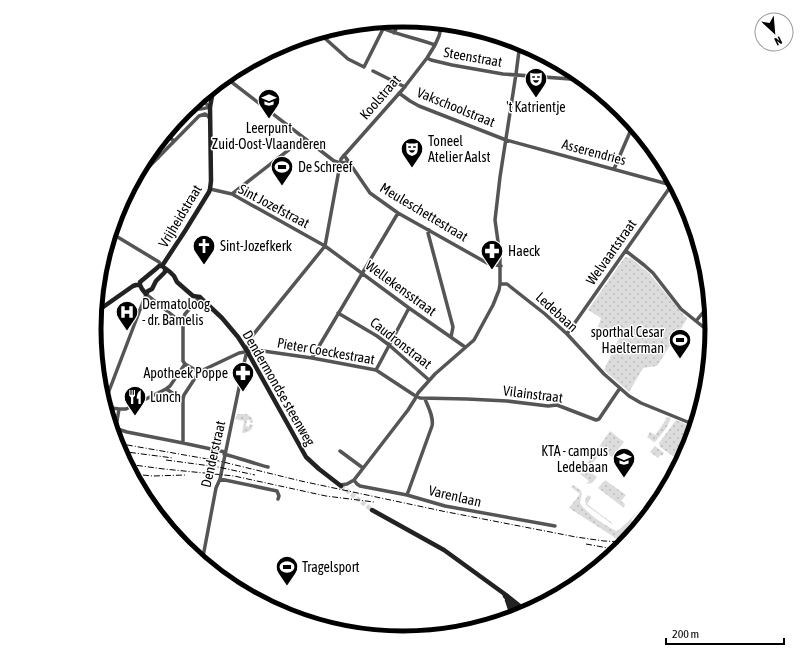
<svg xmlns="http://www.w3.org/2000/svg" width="806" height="658" font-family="'Asap Condensed',sans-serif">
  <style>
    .grass { fill: url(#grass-dots) }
    .park { fill: url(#park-tufts) }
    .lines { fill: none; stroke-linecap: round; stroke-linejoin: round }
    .secondary-tunnel { stroke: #d9d9d9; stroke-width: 4.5; stroke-dasharray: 4.5 2; stroke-linecap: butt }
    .street { stroke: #555; stroke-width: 3.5 }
    .secondary { stroke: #222; stroke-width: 4.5 }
    .rail { stroke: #000; stroke-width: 1; stroke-dasharray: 6 2 1 2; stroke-linecap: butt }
    .labels { text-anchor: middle; stroke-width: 3; stroke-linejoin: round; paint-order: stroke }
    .street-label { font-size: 14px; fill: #000; stroke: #fff }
    .poi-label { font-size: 14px; fill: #000; stroke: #fff; text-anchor: start }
    .rim { fill: none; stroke: #000; stroke-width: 5 }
  </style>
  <defs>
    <pattern id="grass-dots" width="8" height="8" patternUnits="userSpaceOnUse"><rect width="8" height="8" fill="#dcdcdc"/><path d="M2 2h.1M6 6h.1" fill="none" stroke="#bbb" stroke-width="1.8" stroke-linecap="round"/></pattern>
    <pattern id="park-tufts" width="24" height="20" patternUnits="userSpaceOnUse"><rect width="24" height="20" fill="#dcdcdc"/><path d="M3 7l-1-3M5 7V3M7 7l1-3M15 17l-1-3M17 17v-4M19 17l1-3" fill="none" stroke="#bbb"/></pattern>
  </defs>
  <rect width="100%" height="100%" fill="#fff"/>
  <path class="grass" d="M625,257L631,258L649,273L687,319L657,366L643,368L629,392L604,370L620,336L598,327L601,318L588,310Z
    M238,414H247L252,418L253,423H250V420H247L246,426L249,427L250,424L253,425V426C251,431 247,433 242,433L244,421L235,419L237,415Z
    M667,417L671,418L667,427L656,441L654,442L647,437L650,432L655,435L663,424Z
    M676,420L693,427C691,438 685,448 678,456H673L660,447L659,443Z
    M610,431L624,442L612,457L604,451L600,456L599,455L588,469L590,471V472L597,477L592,483L586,484L589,481L580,474Z
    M655,446L664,453L662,456L660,455L658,458L650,452Z
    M605,480L626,495L621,501L625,504L624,508L598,488L603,482H604Z
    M573,485C584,492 582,490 580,503C584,511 608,528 617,531L620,529L642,508L656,490L657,491L643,508H642L631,520L637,525L624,540L614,538V537L569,508L580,494L571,487Z
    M588,495L591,497V498L587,504L612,523V524L586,505L585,500Z"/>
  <path class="park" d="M398,21C392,32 384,27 375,23Z"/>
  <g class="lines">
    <path class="secondary-tunnel" d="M341,486L372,510"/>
    <path class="street" d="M371,23C391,34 414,37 435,45
      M319,33L348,59L364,67L383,29
      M394,33L400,20
      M427,58L431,60L452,65L503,74L584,80
      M373,71L405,87
      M225,77L334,161L340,163L349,162
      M399,93L410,101L419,106L506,140L675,186
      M199,98L210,107
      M191,105C198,111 202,109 210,107
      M165,134L174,141
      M151,152L158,158
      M344,155L370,193L398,213L487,263L501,266
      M614,169L633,125
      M132,184L199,116L205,114L208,116L210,119
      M210,189L232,194L325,246L409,308L465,347
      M232,194L304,138
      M429,230L428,233L453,327L451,337
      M111,233L159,262L162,266
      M626,251L644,265L653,273L681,309L712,334
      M500,284H507L545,314L567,334L604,374L629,396L641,403L695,425
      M338,313L377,336L389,345L429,380
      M696,321L710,304
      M567,334L673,183
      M312,358L398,213
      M185,364L183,361V319L185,314L200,297
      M376,370L409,308
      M199,372L201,371L239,353L256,350L312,358L376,370L414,395L420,398L467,399L507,401L548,406L557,405L596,420L599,419L620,388
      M166,389L183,399L184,395L199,372L185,364
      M183,399V443
      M104,404L146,294L177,319H183
      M105,407L119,409H126L166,389L170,386L185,364
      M111,427L127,432L183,443L225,452
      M116,427L119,409
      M340,451L363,468
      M224,454C239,458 253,463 268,467
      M220,479L277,491L279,496L278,499
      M354,480L357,484L360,486L407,495L445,506L555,526
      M340,485L347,484L354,480L408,410L415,399L418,393L435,374L474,340L493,305L499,290L500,284V256L495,220L500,177L516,74L520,43
      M407,495L432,426C434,417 428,407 425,399
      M202,562L216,488L220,479L245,359L247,351L248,341L325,246L341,159L403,89L427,58L435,45L439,36L442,24"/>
    <path class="secondary" d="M162,266L170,272L174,276L177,282L193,296L200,297L204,301L222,318L238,337L247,351L306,457L319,469L341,486
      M162,266L185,231L209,192L210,189L211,181L210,107L212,96L219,82
      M140,285L142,289L146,294L148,291L152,289L156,281L165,272V269
      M140,285V282L157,268L159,266H162
      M96,312L133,286L136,285H140
      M372,510L444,550L506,595L521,607L524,613
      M505,596L515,608L519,615
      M507,600L510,609V618"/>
    <path class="rail" d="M116,443L219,461L301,481L442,511L576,537L604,541L626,542
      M119,451L173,458
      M166,460L218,467L255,475
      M126,464L164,469L234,476L326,496L374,502
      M132,474L153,476L185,475
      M586,544L619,550"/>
  </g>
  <defs>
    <g id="theatre-pin" transform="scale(1.15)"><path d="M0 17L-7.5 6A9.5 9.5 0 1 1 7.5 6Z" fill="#000" stroke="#fff"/><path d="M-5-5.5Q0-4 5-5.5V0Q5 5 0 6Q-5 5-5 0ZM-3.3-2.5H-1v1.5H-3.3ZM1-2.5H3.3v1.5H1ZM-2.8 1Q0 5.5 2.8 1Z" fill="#fff"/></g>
    <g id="school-pin" transform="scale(1.15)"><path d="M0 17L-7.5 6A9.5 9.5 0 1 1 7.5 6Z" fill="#000" stroke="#fff"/><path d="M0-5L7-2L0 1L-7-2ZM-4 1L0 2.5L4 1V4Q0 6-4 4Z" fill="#fff"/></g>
    <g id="stadium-pin" transform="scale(1.15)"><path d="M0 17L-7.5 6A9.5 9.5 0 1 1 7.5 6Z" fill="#000" stroke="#fff"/><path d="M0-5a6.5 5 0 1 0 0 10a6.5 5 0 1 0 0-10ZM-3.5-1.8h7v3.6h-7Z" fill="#fff"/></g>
    <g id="church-pin" transform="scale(1.15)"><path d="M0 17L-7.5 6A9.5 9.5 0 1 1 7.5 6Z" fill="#000" stroke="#fff"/><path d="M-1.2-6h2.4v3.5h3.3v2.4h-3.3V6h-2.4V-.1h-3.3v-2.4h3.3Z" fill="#fff"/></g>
    <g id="pharmacy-pin" transform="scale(1.15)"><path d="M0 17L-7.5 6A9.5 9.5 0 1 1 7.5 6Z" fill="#000" stroke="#fff"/><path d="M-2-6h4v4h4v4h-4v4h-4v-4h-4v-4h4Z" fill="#fff"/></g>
    <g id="hospital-pin" transform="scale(1.15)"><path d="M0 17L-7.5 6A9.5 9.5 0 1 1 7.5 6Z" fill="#000" stroke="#fff"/><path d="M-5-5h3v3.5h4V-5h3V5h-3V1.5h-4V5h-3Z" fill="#fff"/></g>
    <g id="restaurant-pin" transform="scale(1.15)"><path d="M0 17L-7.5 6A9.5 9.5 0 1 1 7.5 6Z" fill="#000" stroke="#fff"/><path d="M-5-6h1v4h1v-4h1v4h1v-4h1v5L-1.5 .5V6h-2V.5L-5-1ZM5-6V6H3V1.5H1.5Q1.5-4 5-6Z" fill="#fff"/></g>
  </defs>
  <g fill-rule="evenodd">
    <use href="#theatre-pin" x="536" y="79"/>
    <use href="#school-pin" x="269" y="100"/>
    <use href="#theatre-pin" x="412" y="149"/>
    <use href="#stadium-pin" x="282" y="167"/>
    <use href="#church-pin" x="204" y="246"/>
    <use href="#pharmacy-pin" x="492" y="251"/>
    <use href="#hospital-pin" x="127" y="312"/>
    <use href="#stadium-pin" x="680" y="340"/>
    <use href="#pharmacy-pin" x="243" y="373"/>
    <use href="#restaurant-pin" x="135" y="397"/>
    <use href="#school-pin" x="624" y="459"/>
    <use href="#stadium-pin" x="287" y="567"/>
  </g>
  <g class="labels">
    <g class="street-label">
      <text transform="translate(473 57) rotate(10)" y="5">Steenstraat</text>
      <text transform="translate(380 97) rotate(-49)" y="5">Koolstraat</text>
      <text transform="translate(456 107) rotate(22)" y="5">Vakschoolstraat</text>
      <text transform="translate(594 152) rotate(15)" y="5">Asserendries</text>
      <text transform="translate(274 206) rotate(28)" y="5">Sint Jozefstraat</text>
      <text transform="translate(424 212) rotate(31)" y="5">Meuleschettestraat</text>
      <text transform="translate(180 216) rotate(-59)" y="5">Vrijheidstraat</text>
      <text transform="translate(611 252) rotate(-55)" y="5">Welvaartstraat</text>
      <text transform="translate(401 288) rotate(36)" y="5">Wellekensstraat</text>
      <text transform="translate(557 312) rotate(42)" y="5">Ledebaan</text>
      <text transform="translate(401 343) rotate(38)" y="5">Caudronstraat</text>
      <text transform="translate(326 351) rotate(10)" y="5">Pieter Coeckestraat</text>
      <text transform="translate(279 388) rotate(60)" y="5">Dendermondse steenweg</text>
      <text transform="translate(533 394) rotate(7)" y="5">Vilainstraat</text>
      <text transform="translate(213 454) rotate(-77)" y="5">Denderstraat</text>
      <text transform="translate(455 496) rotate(13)" y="5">Varenlaan</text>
    </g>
    <g class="poi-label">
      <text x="536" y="112" text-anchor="middle">'t Katrientje</text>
      <text x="269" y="133" text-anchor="middle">Leerpunt<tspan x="269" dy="16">Zuid-Oost-Vlaanderen</tspan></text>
      <text x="428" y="146">Toneel<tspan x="428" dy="16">Atelier Aalst</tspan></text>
      <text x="298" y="172">De Schreef</text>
      <text x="220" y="251">Sint-Jozefkerk</text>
      <text x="508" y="256">Haeck</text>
      <text x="142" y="309">Dermatoloog<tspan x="142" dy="16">- dr. Bamelis</tspan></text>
      <text x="664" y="337" text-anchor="end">sporthal Cesar<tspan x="664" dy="16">Haelterman</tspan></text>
      <text x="228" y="378" text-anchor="end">Apotheek Poppe</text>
      <text x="150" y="402">Lunch</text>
      <text x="608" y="456" text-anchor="end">KTA - campus<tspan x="608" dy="16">Ledebaan</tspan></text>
      <text x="302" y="572">Tragelsport</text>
    </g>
  </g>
  <path d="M0 0H806V658H0ZM101 329a302 302 0 1 1 604 0a302 302 0 1 1-604 0Z" fill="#fff" fill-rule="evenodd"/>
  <path class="rim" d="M101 329a302 302 0 1 1 604 0a302 302 0 1 1-604 0Z"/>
  <g transform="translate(774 32) rotate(154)"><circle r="19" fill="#ffffff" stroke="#999999"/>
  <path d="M0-3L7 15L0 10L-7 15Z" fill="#000000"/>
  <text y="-6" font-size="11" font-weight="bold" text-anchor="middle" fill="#000000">N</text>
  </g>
  <path d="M666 638v6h118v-6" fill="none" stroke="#000000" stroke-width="2"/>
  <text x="672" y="638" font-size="12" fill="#000000" stroke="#ffffff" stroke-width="3" paint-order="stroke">200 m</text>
</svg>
